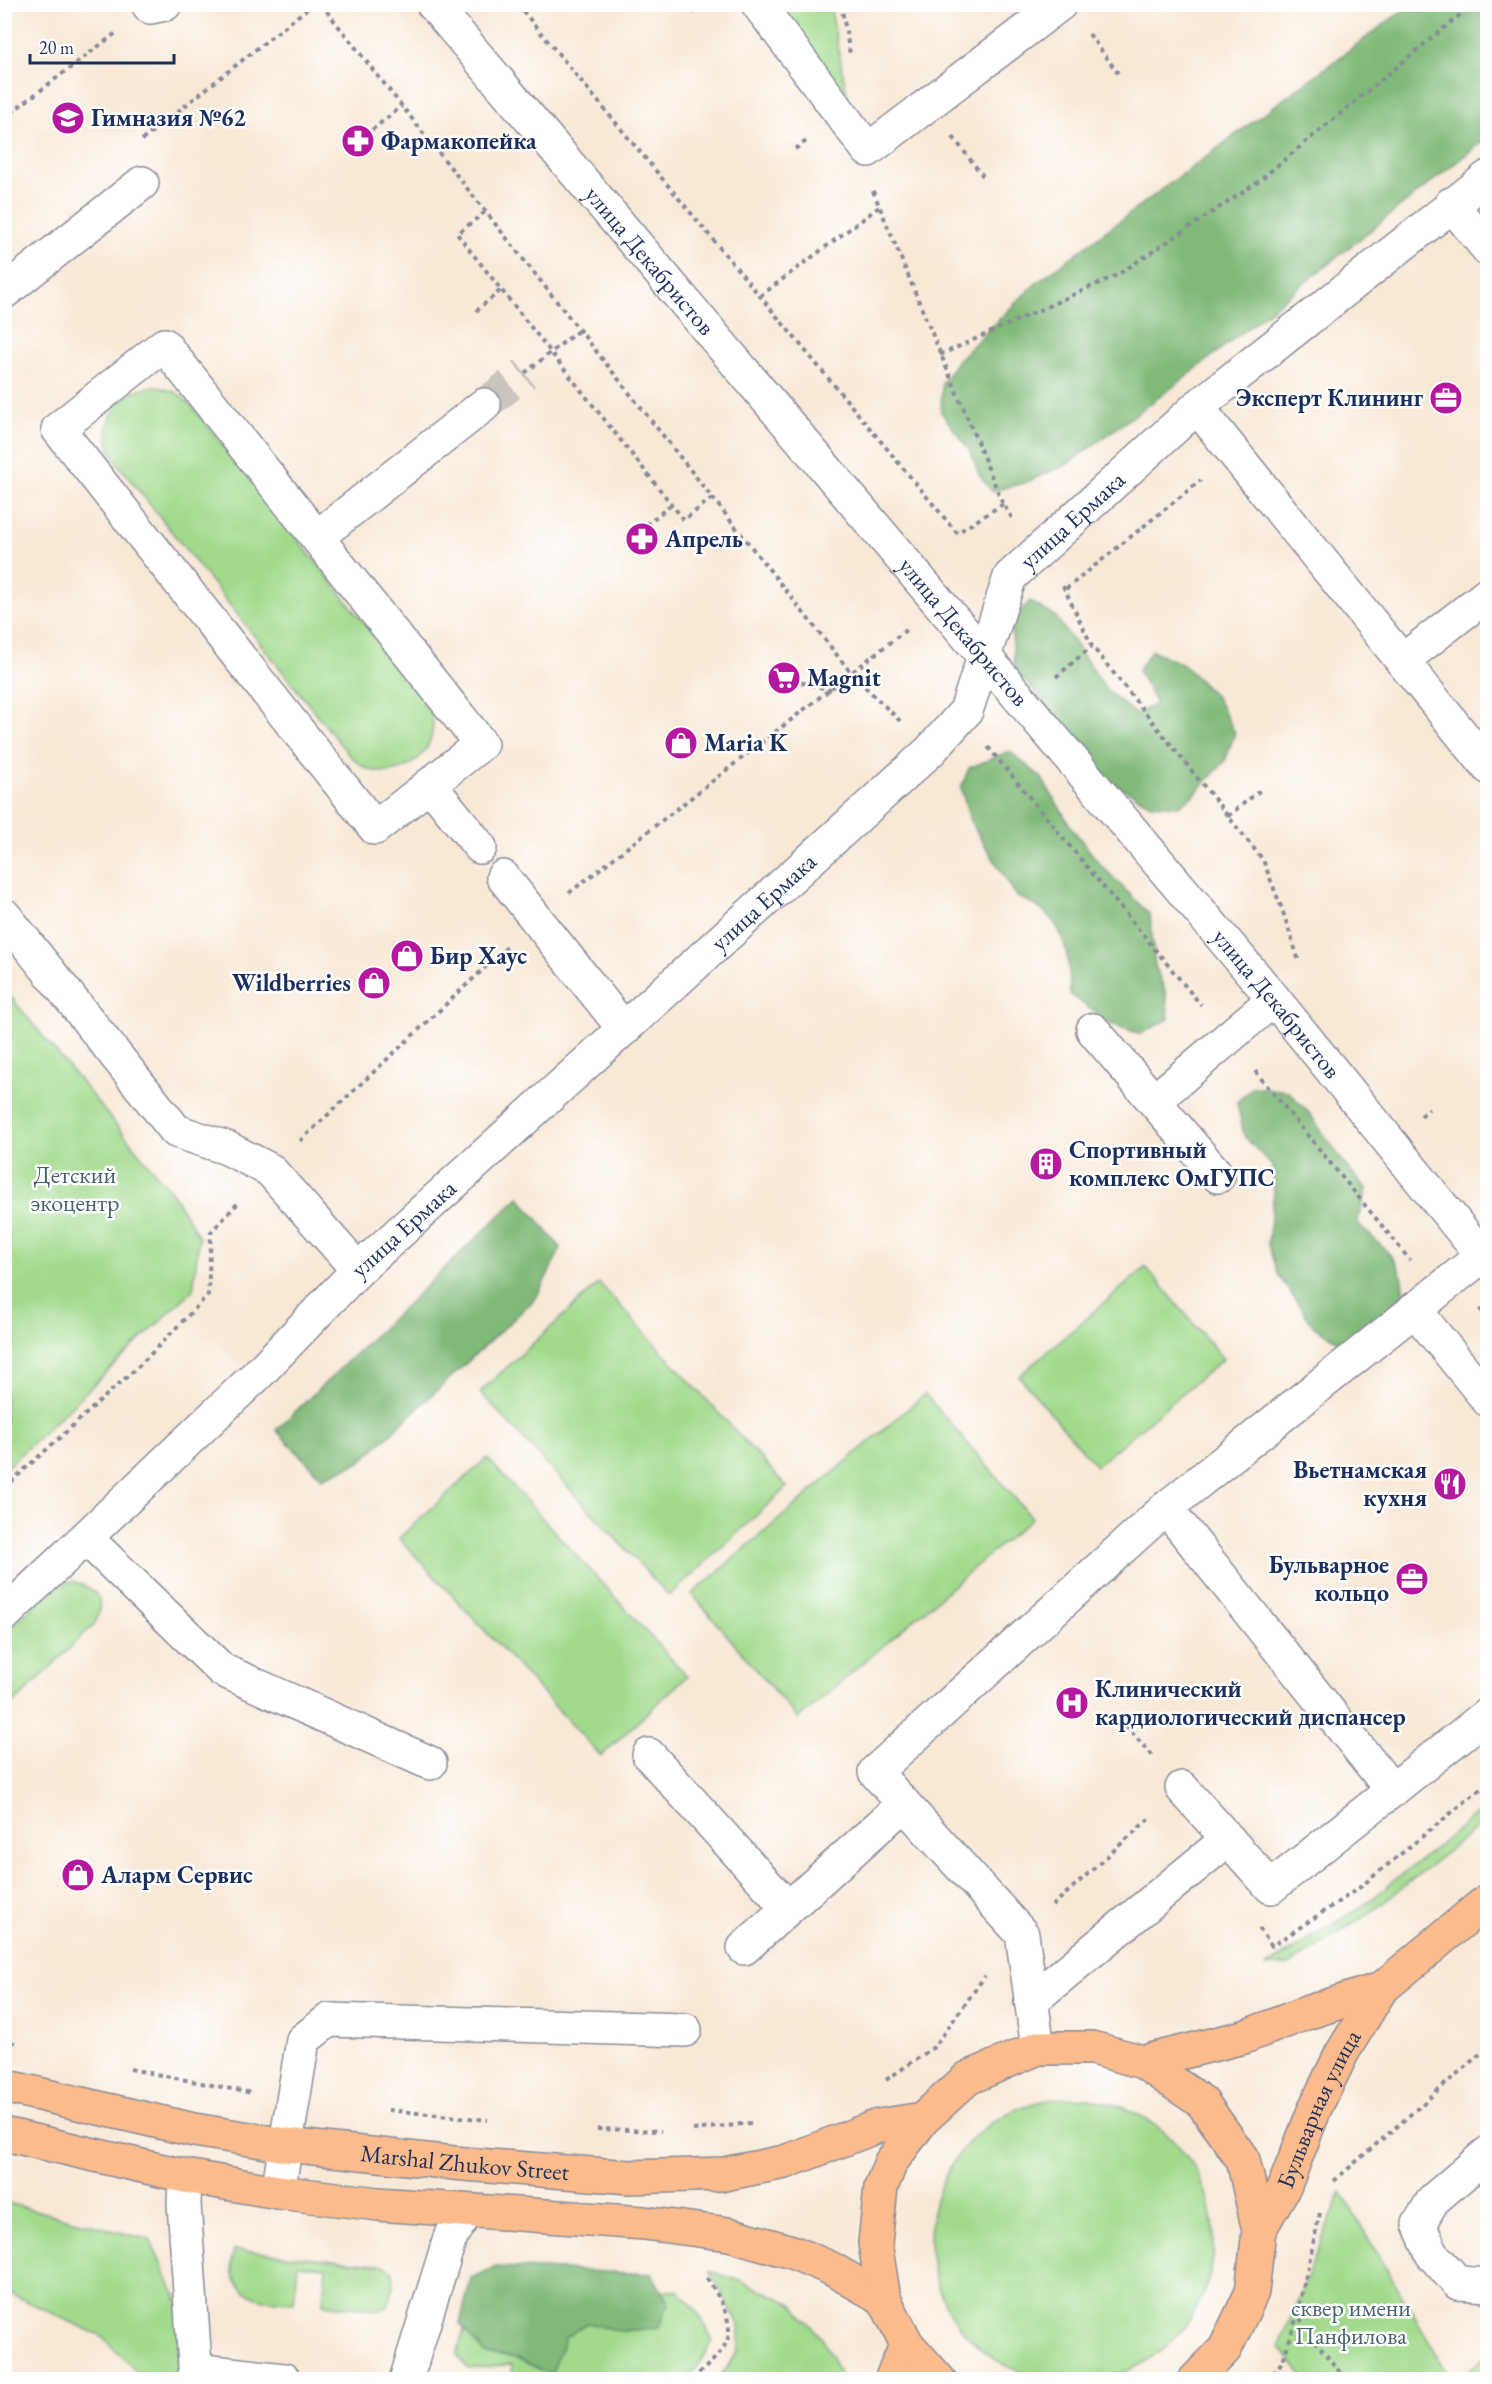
<svg xmlns="http://www.w3.org/2000/svg" width="1492" height="2384" font-family="'EB Garamond',serif">
  <style>
    .green { fill: #a1da8c; stroke: #5e8475; stroke-width: 1.5 }
    .forest { fill: #80ba78; stroke: #4e746b; stroke-width: 1.5 }
    .lines { fill: none; stroke-linecap: round; stroke-linejoin: round }
    .minor-tunnel { stroke: #ccc3be; stroke-width: 33; stroke-dasharray: 33 16; stroke-linecap: butt }
    .minor-casing { stroke: #8a8c9a; stroke-width: 36 }
    .major-casing { stroke: #8a8c9a; stroke-width: 36 }
    .path { stroke: #8a8c9a; stroke-width: 4; stroke-dasharray: 4.5 4.5; stroke-linecap: butt }
    .minor { stroke: #fff; stroke-width: 33 }
    .major { stroke: #fbbb8c; stroke-width: 33 }
    .labels { text-anchor: middle; stroke-width: 5; stroke-linejoin: round; paint-order: stroke }
    .poi-label { font-size: 24px; font-weight: bold; fill: #1b2f5e; stroke: #fff; text-anchor: start }
    .street-label { font-size: 24px; fill: #1b2f5e; stroke: #fff }
    .park-label { font-size: 24px; fill: #43626c; stroke: #fff }
  </style>
  <rect width="100%" height="100%" fill="#fff"/>
  <filter id="ink" filterUnits="userSpaceOnUse"><feTurbulence type="fractalNoise" baseFrequency=".0167" numOctaves="2"/><feDisplacementMap in="SourceGraphic" scale="12" xChannelSelector="R" yChannelSelector="G"/><feConvolveMatrix kernelMatrix="1 2 1 2 8 2 1 2 1" color-interpolation-filters="sRGB"/></filter>
  <filter id="wash" filterUnits="userSpaceOnUse"><feTurbulence type="fractalNoise" baseFrequency=".008" numOctaves="4" result="noise"/><feDisplacementMap in="SourceGraphic" scale="24" xChannelSelector="R" yChannelSelector="G"/><feGaussianBlur stdDeviation="1.35" result="paint"/><feColorMatrix in="noise" values="0 0 0 0 0 0 0 0 0 0 0 0 0 0 0 0 0 1.4 0 .05"/><feComposite in="paint" operator="in"/></filter>
  <g filter="url(#wash)">
    <rect width="100%" height="100%" fill="#f8e8d6"/>
    <path class="green" d="M769,5H830L850,111Z
      M159,387L177,393L190,404L423,697C426,702 430,708 431,713C442,752 399,785 364,767C359,764 354,759 349,755L117,463C115,458 110,452 109,446C103,422 117,397 140,389C146,387 153,387 159,387Z
      M5,990L173,1194L199,1237L193,1290L5,1469Z
      M1146,1267L1223,1359L1096,1466L1019,1376Z
      M599,1283L787,1487L669,1596L480,1392Z
      M925,1394L1032,1518L798,1719L692,1594Z
      M487,1458L687,1676L601,1756L399,1538Z
      M73,1581C97,1590 106,1597 95,1623L5,1712V1633L55,1586Z
      M1487,1806V1820L1373,1911L1289,1965L1265,1967L1367,1903Z
      M930 2240a142 142 0 1 1 284 0a142 142 0 1 1-284 0Z
      M1341,2192L1451,2379H1305L1279,2347Z
      M4,2202L150,2240L183,2312L176,2379H140V2375L101,2336L5,2291Z
      M234,2250L384,2265L393,2272L394,2285L388,2307L379,2310L323,2304L326,2267L298,2265L294,2302C282,2301 266,2302 255,2297C234,2289 228,2270 234,2250Z
      M710,2271L743,2282L793,2304L824,2341L842,2379H718L739,2351V2325Z
      M476,2289L679,2291L699,2314L713,2341L695,2370L684,2379H512V2364L468,2369L457,2354Z
      M1487,2355V2379H1459Z"/>
    <path class="forest" d="M1410,5H1487V138L1177,384L1066,465L1024,483L992,491L979,475L971,452L941,412L942,383L958,360L1035,284Z
      M1030,601L1056,617L1107,690L1135,714L1156,704L1138,670L1152,650L1184,665L1216,697L1235,733L1225,761L1194,795L1179,806L1151,804L1109,781L1015,668L1011,622Z
      M1009,751L1041,777L1071,827L1099,863L1150,915L1155,966L1165,991L1169,1019L1140,1034L1109,1023L1070,994C1069,949 1065,914 1017,897L970,821L961,788L969,768Z
      M1253,1087L1288,1091L1309,1113L1346,1166L1367,1190L1357,1222C1370,1237 1392,1252 1399,1269C1404,1280 1403,1296 1405,1308L1351,1348L1314,1327L1277,1273L1268,1244L1274,1192L1273,1167L1244,1136L1237,1102Z
      M519,1197L561,1248L536,1298L360,1462L322,1478L276,1430Z
      M496,2267L652,2274L669,2304L658,2328L620,2331L587,2323L565,2338L551,2375L517,2358L485,2354L460,2324L471,2278Z"/>
  </g>
  <g filter="url(#ink)">
    <g class="lines">
      <path class="minor-tunnel" d="M484,405L525,373"/>
      <g class="minor-casing">
        <g id="minor">
          <path d="M148,4L150,7L165,4"/>
          <path id="s1" d="M433,4L1274,999L1488,1263"/>
          <path d="M758,4L868,150L1060,4"/>
          <path d="M1451,204L1488,249"/>
          <path d="M4,292L142,183"/>
          <path d="M164,345L481,744L375,828L58,429Z"/>
          <path d="M1197,407L1488,767"/>
          <path d="M317,537L484,405"/>
          <path d="M1402,661L1488,594"/>
          <path d="M430,785L480,847"/>
          <path d="M503,877L624,1029"/>
          <path d="M4,915L176,1131L227,1148L270,1170L358,1270"/>
          <path d="M1093,1030L1218,1176"/>
          <path d="M1154,1101L1274,999"/>
          <path d="M1414,1309L1488,1400"/>
          <path d="M86,1538L222,1670L430,1763"/>
          <path id="s2" d="M4,1615L258,1374L358,1270L930,751L966,711L1010,577L1197,407L1488,177"/>
          <path d="M649,1755L788,1908"/>
          <path d="M1182,1788L1271,1887L1488,1714"/>
          <path d="M1392,1790L1166,1508L1482,1256"/>
          <path d="M744,1948L904,1804"/>
          <path d="M1031,2001L1228,1839"/>
          <path d="M1038,2048L1022,1934L875,1772L1166,1508"/>
          <path d="M1488,2153L1433,2200L1419,2224L1432,2254L1458,2283L1488,2285"/>
          <path d="M185,2176L184,2204L196,2380"/>
          <path d="M278,2192L303,2040L329,2020L685,2030"/>
          <path d="M195,2370L284,2380"/>
          <path d="M406,2380L451,2235L467,2212"/>
        </g>
      </g>
      <g class="major-casing">
        <g id="major">
          <path d="M1143,2062L1244,2037L1306,2013L1381,1989"/>
          <path id="s3" d="M4,2086L194,2130L286,2145L464,2164L630,2177L724,2174L785,2162L878,2126L923,2119"/>
          <path d="M4,2134L185,2176L278,2192L378,2204L644,2223L729,2234L792,2252L830,2268L884,2299"/>
          <path id="s4" d="M1259,2230L1285,2185L1315,2108L1342,2053L1381,1989L1488,1900"/>
          <path d="M891,2380L907,2344"/>
          <path d="M939,2380L907,2344L884,2299L875,2243L881,2187L891,2162L923,2119L968,2078L1038,2048H1092L1143,2062L1202,2102L1243,2160L1259,2230L1252,2292L1225,2349L1195,2380"/>
        </g>
      </g>
      <path class="path" d="M321,4L852,674L900,721
        M517,4L957,533L1003,504
        M841,4L850,54
        M692,13L703,4
        M1089,34L1118,73
        M4,118L116,33
        M953,137L983,176
        M142,140L313,4
        M358,141L402,106
        M795,149L809,139
        M873,191L1003,504L1012,518
        M485,212L457,234L684,520L712,498
        M760,296L879,207
        M476,311L501,290
        M940,355L1117,275L1255,184L1473,4
        M525,373L579,330
        M646,525L672,504
        M1063,586L1092,646L1263,860L1283,912L1299,961
        M1066,589L1201,480
        M1056,677L1092,646
        M784,678L831,690
        M988,747L1201,1005
        M1228,816L1263,788
        M569,893L906,630
        M1255,1071L1410,1260
        M1421,1116L1429,1109
        M300,1141L507,947
        M1480,1309L1488,1318
        M4,1488L141,1364L208,1295L211,1232L240,1201
        M1119,1719L1155,1758
        M1052,1906L1151,1817
        M1259,1928L1272,1946L1359,1888L1488,1783
        M4,2040L15,2043
        M130,2069L252,2093
        M886,2080L934,2047L985,1976
        M388,2110L488,2120
        M597,2129L661,2131
        M693,2130L751,2123
        M1334,2181L1488,2047
        M1320,2213L1298,2311L1303,2326L1346,2380
        M692,2380C703,2369 717,2359 725,2345C738,2324 716,2292 705,2275
        M1267,2380L1283,2361L1298,2313"/>
      <use href="#minor" class="minor"/>
      <use href="#major" class="major"/>
    </g>
  </g>
  <defs>
    <g id="school-disc" transform="scale(1.725)"><circle r="9.5" fill="#b5179e" stroke="#fff"/><path d="M0-5L7-2L0 1L-7-2ZM-4 1L0 2.5L4 1V4Q0 6-4 4Z" fill="#fff"/></g>
    <g id="pharmacy-disc" transform="scale(1.725)"><circle r="9.5" fill="#b5179e" stroke="#fff"/><path d="M-2-6h4v4h4v4h-4v4h-4v-4h-4v-4h4Z" fill="#fff"/></g>
    <g id="office-disc" transform="scale(1.725)"><circle r="9.5" fill="#b5179e" stroke="#fff"/><path d="M-6-3h4V-5.5h4V-3h4V5H-6ZM-1-4.5V-3h2v-1.5ZM-6 0V1H6V0Z" fill="#fff"/></g>
    <g id="supermarket-disc" transform="scale(1.725)"><circle r="9.5" fill="#b5179e" stroke="#fff"/><path d="M-6-5.5h2.5l.6 2H6L4.5 2H-2.5L-4.4-4H-6ZM-1.5 3.2a1.3 1.3 0 1 0 .1 0ZM3 3.2a1.3 1.3 0 1 0 .1 0Z" fill="#fff"/></g>
    <g id="shop-disc" transform="scale(1.725)"><circle r="9.5" fill="#b5179e" stroke="#fff"/><path d="M-5-2.5h2.3a2.7 3.5 0 0 1 5.4 0H5L5.5 6h-11ZM-1.5-2.5h3a1.5 2.3 0 0 0-3 0Z" fill="#fff"/></g>
    <g id="building-disc" transform="scale(1.725)"><circle r="9.5" fill="#b5179e" stroke="#fff"/><path d="M-4-6H4V6H1V3H-1V6H-4ZM-2.5-4.3h1.7v1.8h-1.7ZM.8-4.3h1.7v1.8H.8ZM-2.5-1h1.7V.8h-1.7ZM.8-1h1.7V.8H.8Z" fill="#fff"/></g>
    <g id="restaurant-disc" transform="scale(1.725)"><circle r="9.5" fill="#b5179e" stroke="#fff"/><path d="M-5-6h1v4h1v-4h1v4h1v-4h1v5L-1.5 .5V6h-2V.5L-5-1ZM5-6V6H3V1.5H1.5Q1.5-4 5-6Z" fill="#fff"/></g>
    <g id="hospital-disc" transform="scale(1.725)"><circle r="9.5" fill="#b5179e" stroke="#fff"/><path d="M-5-5h3v3.5h4V-5h3V5h-3V1.5h-4V5h-3Z" fill="#fff"/></g>
  </defs>
  <g fill-rule="evenodd">
    <use href="#school-disc" x="68" y="118"/>
    <use href="#pharmacy-disc" x="358" y="141"/>
    <use href="#office-disc" x="1446" y="398"/>
    <use href="#pharmacy-disc" x="642" y="539"/>
    <use href="#supermarket-disc" x="784" y="678"/>
    <use href="#shop-disc" x="681" y="743"/>
    <use href="#shop-disc" x="407" y="956"/>
    <use href="#shop-disc" x="374" y="983"/>
    <use href="#building-disc" x="1046" y="1164"/>
    <use href="#restaurant-disc" x="1450" y="1484"/>
    <use href="#office-disc" x="1412" y="1579"/>
    <use href="#hospital-disc" x="1072" y="1703"/>
    <use href="#shop-disc" x="78" y="1875"/>
  </g>
  <g class="labels">
    <g class="poi-label">
      <text x="91" y="126">Гимназия №62</text>
      <text x="381" y="149">Фармакопейка</text>
      <text x="1423" y="406" text-anchor="end">Эксперт Клининг</text>
      <text x="665" y="547">Апрель</text>
      <text x="807" y="686">Magnit</text>
      <text x="704" y="751">Maria K</text>
      <text x="430" y="964">Бир Хаус</text>
      <text x="351" y="991" text-anchor="end">Wildberries</text>
      <text x="1069" y="1158">Спортивный<tspan x="1069" dy="28">комплекс ОмГУПС</tspan></text>
      <text x="1427" y="1478" text-anchor="end">Вьетнамская<tspan x="1427" dy="28">кухня</tspan></text>
      <text x="1389" y="1573" text-anchor="end">Бульварное<tspan x="1389" dy="28">кольцо</tspan></text>
      <text x="1095" y="1697">Клинический<tspan x="1095" dy="28">кардиологический диспансер</tspan></text>
      <text x="101" y="1883">Аларм Сервис</text>
    </g>
    <g class="street-label">
      <text dy="8" stroke="none"><textPath href="#s1" startOffset="336">улица Декабристов</textPath></text>
      <text dy="8" stroke="none"><textPath href="#s2" startOffset="1546">улица Ермака</textPath></text>
      <text dy="8" stroke="none"><textPath href="#s1" startOffset="822">улица Декабристов</textPath></text>
      <text dy="8" stroke="none"><textPath href="#s2" startOffset="1042">улица Ермака</textPath></text>
      <text dy="8" stroke="none"><textPath href="#s1" startOffset="1308">улица Декабристов</textPath></text>
      <text dy="8" stroke="none"><textPath href="#s2" startOffset="556">улица Ермака</textPath></text>
      <text dy="8" stroke="none"><textPath href="#s4" startOffset="135">Бульварная улица</textPath></text>
      <text dy="8" stroke="none"><textPath href="#s3" startOffset="468">Marshal Zhukov Street</textPath></text>
    </g>
    <g class="park-label">
      <text x="75" y="1183">Детский<tspan x="75" dy="28">экоцентр</tspan></text>
      <text x="1351" y="2316">сквер имени<tspan x="1351" dy="28">Панфилова</tspan></text>
    </g>
  </g>
  <rect width="1492" height="2384" fill="none" stroke="#fff" stroke-width="24"/>
  <path d="M30 54v9h144v-9" fill="none" stroke="#1b2f5e" stroke-width="3"/>
  <text x="39" y="54" font-size="18" fill="#1b2f5e" stroke="#ffffff" stroke-width="4.5" paint-order="stroke">20 m</text>
</svg>
